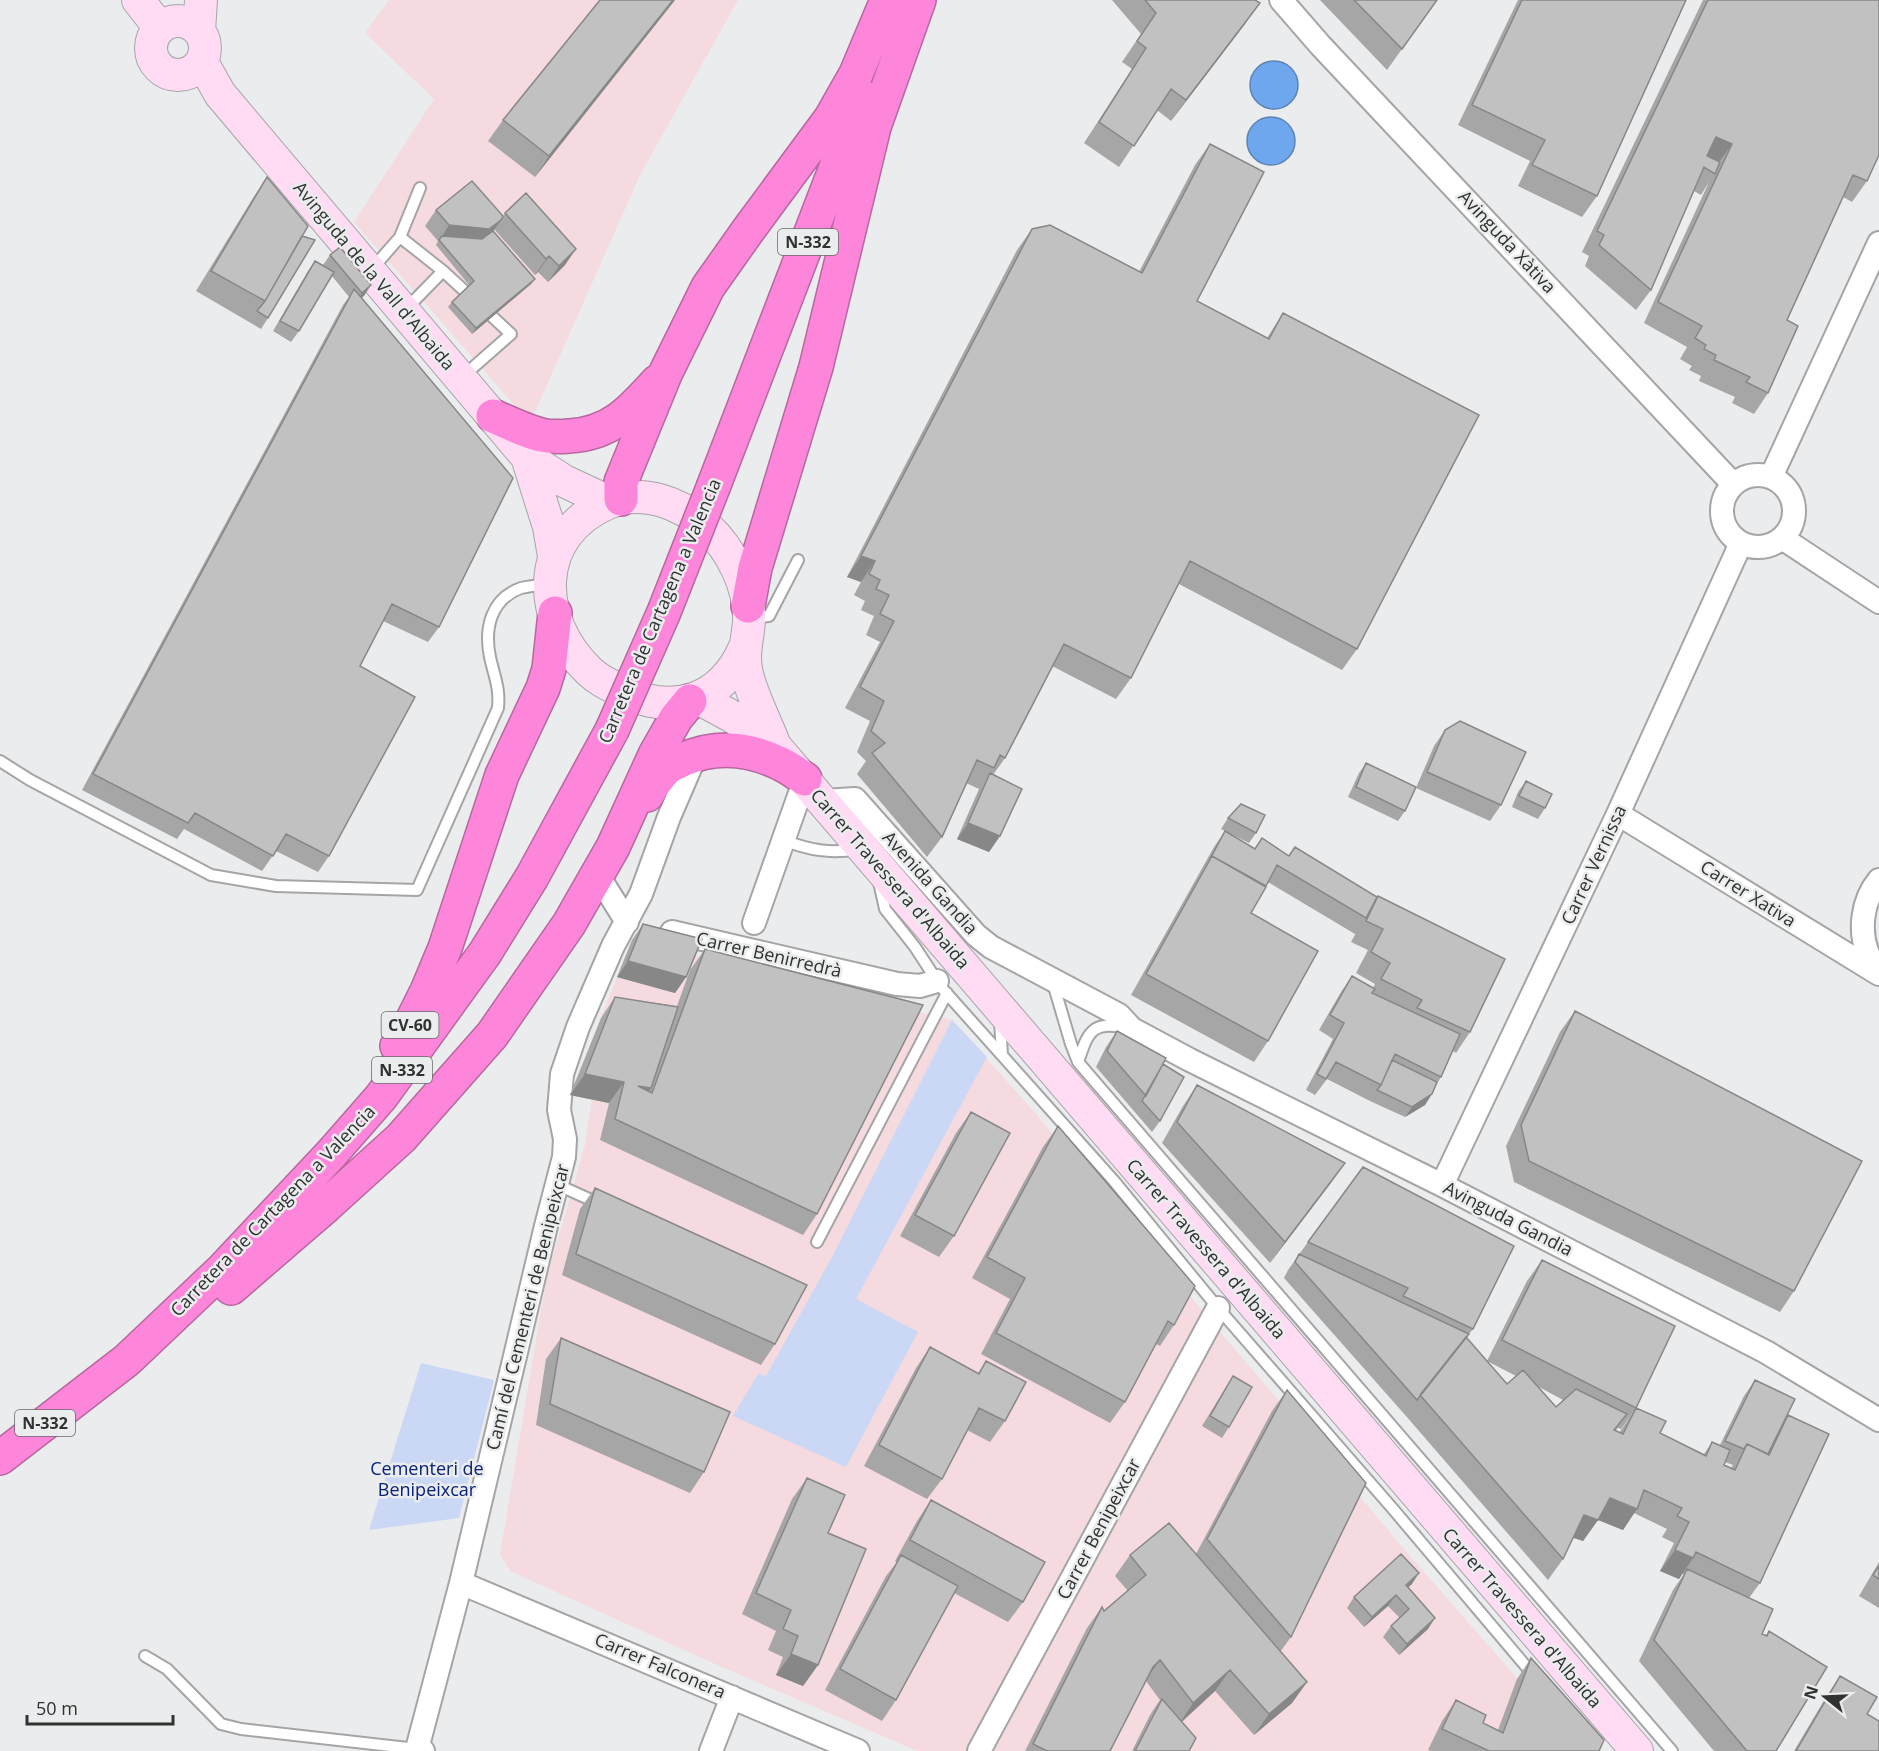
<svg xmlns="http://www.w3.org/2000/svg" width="1879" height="1751" font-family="'Open Sans',sans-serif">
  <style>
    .commercial { fill: #f5dadf }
    .green { fill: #cad8f5 }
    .water { fill: #6ea7ed; stroke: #5b84b5; stroke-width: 1.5 }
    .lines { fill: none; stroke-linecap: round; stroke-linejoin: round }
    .lane-casing { stroke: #a5a5a6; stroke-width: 14 }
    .street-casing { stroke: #a5a5a6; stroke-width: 26 }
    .secondary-casing { stroke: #a5a5a6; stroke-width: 34 }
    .highway-casing { stroke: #b6689f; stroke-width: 36 }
    .lane { stroke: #fff; stroke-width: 10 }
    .street { stroke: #fff; stroke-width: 22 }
    .secondary { stroke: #ffdbf4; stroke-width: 32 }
    .highway { stroke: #fe86da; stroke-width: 33 }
    .highway-bridge-casing { stroke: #b6689f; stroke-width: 36; stroke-linecap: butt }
    .highway-bridge { stroke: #fe86da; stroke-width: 33 }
    .wall { fill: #a7a6a6; fill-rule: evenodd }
    .shaded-wall { fill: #888787 }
    .building { fill: #c2c1c1; stroke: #888787; stroke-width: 1.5 }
    .labels { text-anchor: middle; stroke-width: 5; stroke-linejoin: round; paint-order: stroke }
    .shield { fill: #ebeced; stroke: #686969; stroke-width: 1.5 }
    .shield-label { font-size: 16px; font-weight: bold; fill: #303131 }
    .street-label { font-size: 18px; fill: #303131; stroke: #ebeced }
    .park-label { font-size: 18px; fill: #072278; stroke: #ebeced }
  </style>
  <rect width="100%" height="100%" fill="#ebeced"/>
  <path class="commercial" d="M389,0H738L640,175L530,423L354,222L434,99L365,33Z
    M632,940L952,1020L1036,1114L1410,1556L1581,1751H917L713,1663L510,1571L500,1554L538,1328L547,1277L585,1145L592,1100L570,1095Z"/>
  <path class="green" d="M952,1020L987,1057L856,1299L918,1332L846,1467L733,1416L758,1374L766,1376L832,1257Z
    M421,1363L494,1380L459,1518L369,1530Z"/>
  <path class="water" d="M1250 85a24 24 0 1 1 48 0a24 24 0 1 1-48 0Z
    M1247 141a24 24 0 1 1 48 0a24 24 0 1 1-48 0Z"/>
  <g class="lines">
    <g class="lane-casing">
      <path id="lane" d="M400,237L443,271
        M372,269L400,237L420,188
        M406,309L443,271L511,334L461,378
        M751,618L769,616L798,560
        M0,761L30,780L211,875L276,886L417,890L498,708C500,687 494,676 490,657C484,628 491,599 521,588C530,586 540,585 549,584
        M783,840C809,850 830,854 858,849
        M879,882L885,909L915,947L941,987L1114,1181L1218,1308L1393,1509L1535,1677
        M1053,983L1071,1044L1078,1062L1672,1751
        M1000,1020L1002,1055
        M1078,1062C1088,1032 1092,1020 1127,1028
        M558,1185L600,1204
        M817,1242L947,993
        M145,1656L167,1669L221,1724L241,1729L417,1749"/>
    </g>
    <g class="street-casing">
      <path id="street" d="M1281,0L1321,46L1733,484
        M1722 511a36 36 0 1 1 72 0a36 36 0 1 1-72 0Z
        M1771,477L1879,243
        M1782,538L1879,602
        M823,801L855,799L976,935L991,947L1119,1015L1132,1029L1190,1060L1442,1185L1766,1352L1879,1420
        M1618,814L1879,974
        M597,874L627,922
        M1879,880C1862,900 1858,932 1869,956C1871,962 1876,967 1879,972
        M754,923L805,779
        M672,932L897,984L920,986L937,981
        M1442,1185L1618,814L1741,543
        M461,1583L858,1751
        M423,1751L417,1749L461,1583L546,1226L564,1157L565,1139L559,1110L562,1074L578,1027L613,946L641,894L669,817L691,766
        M711,1751L732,1697
        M979,1751L1218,1308"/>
    </g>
    <g class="secondary-casing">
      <path id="secondary" d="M138,0L160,28
        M151 48a27 27 0 1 1 54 0a27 27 0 1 1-54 0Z
        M199,31L201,0
        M202,62L220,94L527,457L564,481L609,502
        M527,457L549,527L554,556
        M744,649C721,701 674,715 624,692C612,686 599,681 589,671C536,620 532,536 608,503C643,488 681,503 707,527C731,549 750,587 749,620C748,640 742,653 747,674C752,696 767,724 775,746
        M698,698L733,717L775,746L1637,1751"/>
    </g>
    <g class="highway-casing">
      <path id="highway" d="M493,416C509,423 525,431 541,435C550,437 559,437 569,436C610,434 630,412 657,382
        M714,485L863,97
        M621,499V482L666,372L708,287L749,229L831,118L856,74L887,0
        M748,606L755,568L816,367L874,127L919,0
        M647,795C652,786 658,777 666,769C670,765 677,763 682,760C715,745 749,748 781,764C790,768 797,774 805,779
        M397,1046L405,1035L427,991L445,948L502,775L543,688L549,669L555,613
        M231,1288L326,1206L401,1138L492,1035L569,924L613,847L655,755L676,718L690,701
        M0,1458L127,1360L222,1270L332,1153L381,1097L485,953L532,877L612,730"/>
    </g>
    <use href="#lane" class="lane"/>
    <use href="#street" class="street"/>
    <use href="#secondary" class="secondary"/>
    <use href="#highway" class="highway"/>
    <g class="highway-bridge-casing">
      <path id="highway-bridge" d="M612,730L664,612L714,485"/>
    </g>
    <use href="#highway-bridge" class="highway-bridge"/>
  </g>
  <path class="wall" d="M675,0L535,177L488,141L503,120Z
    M1112,0H1255L1245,24L1171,121L1157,110L1119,167L1084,143L1132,69L1122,62L1141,34Z
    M1320,0H1437L1387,70Z
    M1518,0H1686L1597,196L1582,217L1518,186L1530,161L1458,125Z
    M1703,0H1879L1867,181L1852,202L1843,197L1787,320L1768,393L1754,414L1732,403L1735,397L1699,381L1701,376L1689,370L1692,366L1680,359L1687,347L1644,323L1709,182L1701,195L1694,191L1651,290L1636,310L1585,266L1589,256L1582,252Z
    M1210,144L1197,301L1267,338L1283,313L1357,649L1342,670L1179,584L1131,678L1116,699L1052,666L1005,758L993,775L1000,836L989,852L957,839L979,789L966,783L942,837L927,857L857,774L866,761L857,752L870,721L845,708L880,642L866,635L874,616L861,610L865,601L854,595L861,582L847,577L1017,250L1032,229L1139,272L1195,165Z
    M267,177L268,318L261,329L196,291L253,198Z
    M436,210L503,216L505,213L565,265L548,282L538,272L535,275L494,229L493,231L535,279L531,284L472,334L448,307L452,302L469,285L436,245L438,241L425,226Z
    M330,255L371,285L361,298L439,627L428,642L383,621L360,666L329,856L318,872L276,851L262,871L184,829L177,839L82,790L343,305L349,297L332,276L299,331L291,342L273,331L308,271L315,261L323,265Z
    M1445,730L1501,805L1490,821L1416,788L1434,746Z
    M1366,763L1405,811L1398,821L1348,797L1359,773Z
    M1526,781L1545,808L1538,819L1512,807L1518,792Z
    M1228,818L1256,833L1249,843L1221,829Z
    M1225,831L1255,849L1262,838L1288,856L1295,847L1374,901L1378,896L1470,1032L1456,1053L1453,1051L1441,1077L1425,1105L1405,1117L1370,1101L1327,1079L1315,1095L1306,1090L1333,1039L1319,1030L1341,992L1352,976L1373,988L1375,984L1356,973L1368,950L1351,942L1356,933L1355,934L1268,882L1251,913L1268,1041L1254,1062L1131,995L1214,847Z
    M643,924L686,977L675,993L617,977L632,940Z
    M705,949L817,1214L803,1235L600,1140L609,1103L570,1095L601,1018L615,997L677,1006L690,970Z
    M1575,1011L1794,1291L1780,1312L1514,1182L1506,1146L1560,1032Z
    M1117,1031L1163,1064L1160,1121L1152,1132L1096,1067L1106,1047Z
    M1197,1085L1345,1163L1330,1184L1270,1263L1162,1143L1183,1106Z
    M971,1112L954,1236L939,1257L900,1236L956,1133Z
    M1058,1126L1174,1325L1160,1346L1156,1344L1125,1402L1110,1423L981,1354L1010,1299L972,1278L1043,1147Z
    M1363,1167L1473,1329L1466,1338L1507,1384L1516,1376L1487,1361L1527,1281L1542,1260L1636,1408L1621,1429L1618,1428L1615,1431L1619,1433L1636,1408L1660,1433L1704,1454L1712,1442L1720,1445L1744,1396L1755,1380L1786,1418L1760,1583L1749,1598L1762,1634L1766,1635L1769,1631L1776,1751H1714L1639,1661L1673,1590L1684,1574H1682L1679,1579L1660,1571L1674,1543L1662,1537L1667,1529L1634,1513L1623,1530L1598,1520L1583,1541L1573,1538L1563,1559L1548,1580L1406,1416L1284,1278L1288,1270L1308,1242ZM1539,1387L1563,1400L1556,1407ZM1725,1462L1733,1465L1731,1468L1724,1465Z
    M595,1188L775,1344L761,1365L562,1275L580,1209Z
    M561,1338L704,1472L690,1493L536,1425L546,1359Z
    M930,1347L978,1373L986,1361L1005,1421L990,1442L967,1430L942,1479L927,1499L864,1466L916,1368Z
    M1233,1376L1229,1427L1222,1438L1202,1426L1226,1387Z
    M1287,1390L1291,1637L1280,1652L1307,1682L1292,1703L1254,1735L1215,1691L1182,1722L1189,1751H1132L1150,1715L1160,1700L1146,1681L1110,1751H1025L1087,1628L1102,1607L1104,1611L1128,1591L1115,1576L1130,1555L1196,1554L1272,1411Z
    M807,1478L828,1533L818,1665L803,1686L776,1675L783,1657L768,1650L776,1631L742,1614L792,1499Z
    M931,1500L1023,1602L1008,1622L954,1593L896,1700L882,1721L825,1690L886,1576L897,1562L895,1561L917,1521Z
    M1879,1562V1608L1859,1596Z
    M1412,1584L1408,1587L1428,1629L1399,1655L1383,1637L1391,1626L1400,1618L1388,1606L1364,1627L1347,1608L1354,1597Z
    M1531,1658L1599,1751H1431L1428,1750L1442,1721L1456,1700L1483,1723L1498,1730L1517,1679Z
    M1840,1676L1879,1751H1794L1826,1697Z"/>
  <path class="shaded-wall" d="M673,0H675L535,177L549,156Z
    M1260,3L1245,24L1171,121L1186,100Z
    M1716,137L1732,144L1717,165L1701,158Z
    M501,220L490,236L478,244L439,241L449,225Z
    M576,249L565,265L548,282L559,266Z
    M549,256L538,272L535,275L546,259Z
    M535,279L531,284L472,334L476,328Z
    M371,285L364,296L354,304L362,293Z
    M861,556L875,561L861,582L847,577Z
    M968,823L1000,836L989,852L957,839Z
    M628,961L686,977L675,993L617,977Z
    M585,1074L624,1082L609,1103L570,1095Z
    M638,1086L651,1088L636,1109Z
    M1432,1094L1425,1105L1405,1117L1412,1107Z
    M1345,1163L1330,1184L1270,1263L1285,1242Z
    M1610,1498L1637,1509L1623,1530L1596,1519Z
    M1584,1515L1598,1520L1583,1541L1569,1536Z
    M1675,1550L1693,1558L1679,1579L1660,1571Z
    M1419,1573L1412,1584L1399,1595L1406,1585Z
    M1396,1595L1388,1606L1364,1627L1372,1617Z
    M1435,1618L1428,1629L1399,1655L1407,1644Z
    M791,1654L818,1665L803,1686L776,1675Z
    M1160,1660L1145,1681L1153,1667Z
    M1230,1670L1215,1691L1179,1724L1193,1703Z
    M1307,1682L1292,1703L1254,1735L1269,1714Z"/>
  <path class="building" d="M600,0H673L549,156L503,120Z
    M1145,0H1255L1260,3L1186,100L1171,89L1134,146L1099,122L1146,48L1137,41L1156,13Z
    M1354,0H1437L1402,49Z
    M1522,0H1686L1597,196L1532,165L1545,140L1472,105Z
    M1708,0H1879V155L1867,181L1853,175L1787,320L1798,326L1768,393L1746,382L1750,377L1714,360L1716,355L1704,349L1706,345L1695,338L1702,326L1658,302L1732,144L1716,137L1707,156L1720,162L1715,174L1704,167L1651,290L1599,245L1604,235L1597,231Z
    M1210,144L1264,172L1197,301L1269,339L1283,313L1479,415L1357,649L1190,561L1131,678L1064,644L1005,758L1000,755L994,768L977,760L942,837L872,753L885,743L871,731L884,701L860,687L894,621L880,614L889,595L876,589L880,580L869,574L875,561L861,556L1032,229L1050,225L1142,273Z
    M267,177L308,226L265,301L211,271Z
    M472,181L503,216L501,220L489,229L449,225L436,210Z
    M526,193L576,249L559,266L549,256L546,259L505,213Z
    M493,231L535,279L476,328L452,302L474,281L439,240L442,236L482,239Z
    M302,236L315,240L268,318L257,311L265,301Z
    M340,247L371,285L362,293L330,255Z
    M315,261L334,272L299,331L280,321Z
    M354,289L513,478L439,627L392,604L360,666L415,697L329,856L286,834L273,856L195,813L188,823L93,774Z
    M1460,721L1526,752L1501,805L1427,772L1445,730Z
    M1366,763L1416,787L1405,811L1356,787Z
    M990,773L1022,789L1000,836L968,823Z
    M1526,781L1552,794L1545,808L1519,796Z
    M1241,804L1265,815L1256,833L1228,818Z
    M1225,831L1255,849L1262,838L1289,856L1295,847L1377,897L1366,918L1277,865L1266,886L1212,856L1209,861Z
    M1212,856L1266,887L1251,913L1318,951L1268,1041L1146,974Z
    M1378,896L1505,959L1470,1032L1417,1008L1422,1000L1381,979L1390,963L1371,952L1383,929L1366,921Z
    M643,924L702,939L686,977L628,961Z
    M705,949L923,1005L817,1214L615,1119L624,1082L585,1074L615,997L678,1007L651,1088L638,1086L652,1093Z
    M1352,976L1375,989L1372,993L1460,1034L1441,1077L1395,1054L1381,1085L1336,1062L1326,1079L1317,1074L1344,1023L1330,1015Z
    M1575,1011L1862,1161L1794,1291L1529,1161L1521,1125Z
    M1117,1031L1166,1058L1146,1096L1107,1051Z
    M1392,1060L1437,1082L1432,1094L1412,1107L1377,1090L1381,1085Z
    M1163,1064L1184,1077L1160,1121L1142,1101Z
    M1197,1085L1345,1163L1285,1242L1177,1122Z
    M971,1112L1010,1133L954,1236L915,1215Z
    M1058,1126L1195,1286L1174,1325L1168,1321L1125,1402L996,1333L1025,1278L987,1257Z
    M1363,1167L1514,1246L1473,1329L1403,1296L1408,1288L1308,1242Z
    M595,1188L807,1285L775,1344L576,1254Z
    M1299,1254L1469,1334L1417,1400L1295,1262Z
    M1542,1260L1675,1326L1636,1408L1502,1340Z
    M1466,1337L1507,1384L1523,1370L1556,1407L1576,1389L1627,1414L1614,1430L1623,1434L1636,1408L1666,1421L1660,1433L1706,1456L1712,1442L1730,1450L1724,1465L1735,1470L1747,1444L1769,1455L1788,1415L1829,1434L1760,1583L1696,1552L1693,1558L1675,1550L1689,1522L1677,1516L1682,1508L1644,1490L1637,1509L1610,1498L1598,1520L1584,1515L1563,1559L1420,1395Z
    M561,1338L730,1412L704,1472L550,1404Z
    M930,1347L979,1374L986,1361L1026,1382L1005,1421L979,1408L942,1479L879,1445Z
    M1233,1376L1252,1387L1229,1427L1210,1416Z
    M1755,1380L1795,1399L1768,1454L1747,1444L1744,1449L1725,1441Z
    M1287,1390L1366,1483L1291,1637L1207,1539Z
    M807,1478L845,1495L828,1533L866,1549L818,1665L791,1654L798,1636L783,1629L791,1610L756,1593Z
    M931,1500L1045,1562L1023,1602L910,1540Z
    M1169,1523L1307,1682L1269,1714L1230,1670L1193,1703L1160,1660L1153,1667L1110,1751H1047L1033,1744L1102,1607L1104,1611L1146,1575L1130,1555Z
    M1401,1554L1419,1573L1406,1585L1435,1618L1407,1644L1391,1626L1409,1609L1396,1595L1372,1617L1354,1597Z
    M901,1555L958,1586L896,1700L840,1669Z
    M1879,1566V1579L1873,1575Z
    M1687,1569L1773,1609L1762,1634L1767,1636L1769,1631L1827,1667L1776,1751H1747L1654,1640Z
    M1531,1658L1604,1740L1599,1751H1489L1442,1729L1456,1700L1486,1715L1483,1723L1503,1733Z
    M1840,1676L1877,1697L1867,1714L1879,1721V1751H1796Z
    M1162,1699L1196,1738L1189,1751H1135Z"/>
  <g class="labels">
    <g class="shield">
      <rect x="778" y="229" width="60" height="26" rx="4.5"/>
      <rect x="381.5" y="1012" width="57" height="26" rx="4.5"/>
      <rect x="372" y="1057" width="60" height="26" rx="4.5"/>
      <rect x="15" y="1410" width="60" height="26" rx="4.5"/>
    </g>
    <g class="shield-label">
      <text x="808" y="248">N-332</text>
      <text x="410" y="1031">CV-60</text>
      <text x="402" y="1076">N-332</text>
      <text x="45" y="1429">N-332</text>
    </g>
    <g class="street-label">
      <text transform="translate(1507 242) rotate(47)" y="6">Avinguda Xàtiva</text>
      <text transform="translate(374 276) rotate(50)" y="6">Avinguda de la Vall d'Albaida</text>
      <text transform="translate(660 611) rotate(-67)" y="6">Carretera de Cartagena a Valencia</text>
      <text transform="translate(1594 865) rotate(-65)" y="6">Carrer Vernissa</text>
      <text transform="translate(890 879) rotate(49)" y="6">Carrer Travessera d'Albaida</text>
      <text transform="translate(930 883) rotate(48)" y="6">Avenida Gandia</text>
      <text transform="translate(1748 894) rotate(32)" y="6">Carrer Xativa</text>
      <text transform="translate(769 955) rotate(13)" y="6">Carrer Benirredrà</text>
      <text transform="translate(273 1211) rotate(-46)" y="6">Carretera de Cartagena a Valencia</text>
      <text transform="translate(1508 1219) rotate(27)" y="6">Avinguda Gandia</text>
      <text transform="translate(1206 1249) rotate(49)" y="6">Carrer Travessera d'Albaida</text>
      <text transform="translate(528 1307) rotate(-76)" y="6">Camí del Cementeri de Benipeixcar</text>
      <text transform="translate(1099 1529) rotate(-62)" y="6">Carrer Benipeixcar</text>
      <text transform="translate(1522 1618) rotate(49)" y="6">Carrer Travessera d'Albaida</text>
      <text transform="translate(660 1666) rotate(23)" y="6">Carrer Falconera</text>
    </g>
    <g class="park-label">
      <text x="427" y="1475">Cementeri de<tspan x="427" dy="21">Benipeixcar</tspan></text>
    </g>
  </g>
  <g transform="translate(1825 1697) rotate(288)" stroke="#ebeced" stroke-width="4.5" paint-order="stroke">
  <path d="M0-4.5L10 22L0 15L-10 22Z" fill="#303131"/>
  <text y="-9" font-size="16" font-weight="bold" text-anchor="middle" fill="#303131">N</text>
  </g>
  <path d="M27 1715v9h146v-9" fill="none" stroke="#303131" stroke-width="3"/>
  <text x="36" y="1715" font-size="18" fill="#303131" stroke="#ebeced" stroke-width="4.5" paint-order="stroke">50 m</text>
</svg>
